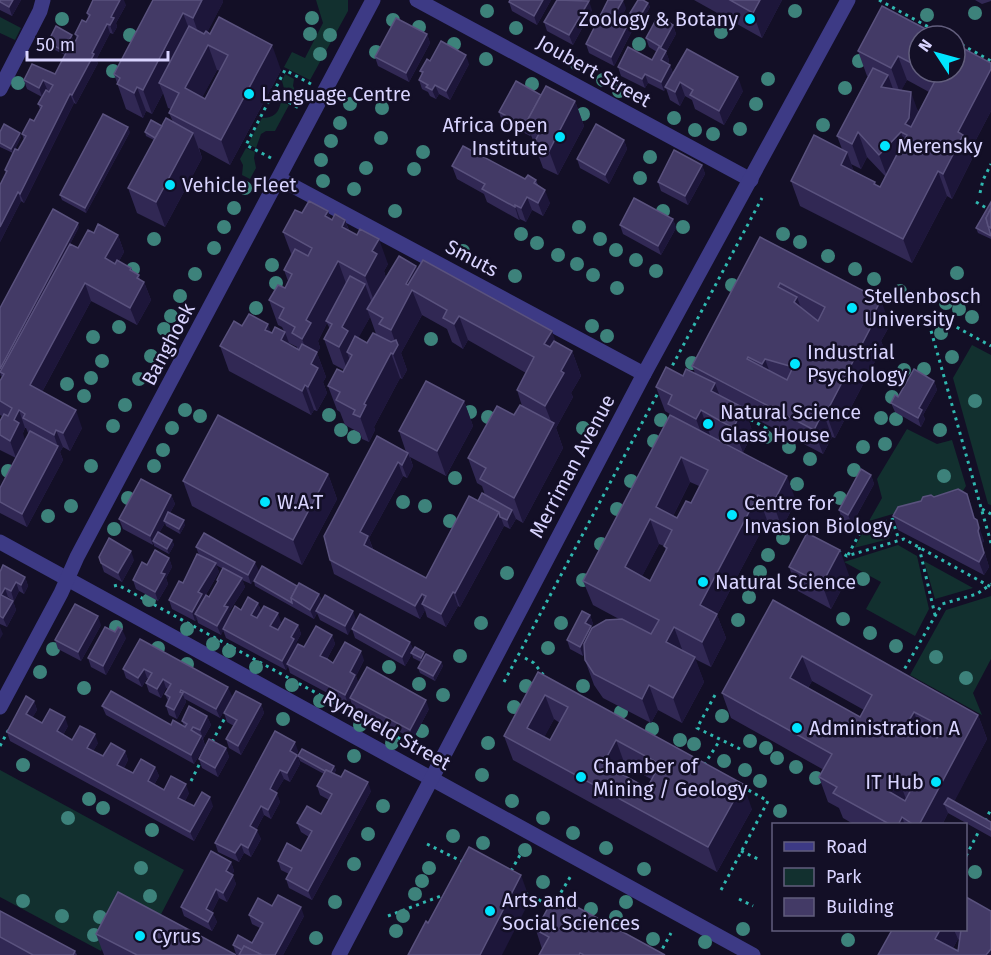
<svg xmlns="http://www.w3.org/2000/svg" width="991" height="955" font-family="'Fira Sans',sans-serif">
  <rect width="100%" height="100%" fill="#130f26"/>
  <g fill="#12302f">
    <path d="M316,0H348V11L310,80L284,67L292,52L305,58L323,23Z"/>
    <path d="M0,17L21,28L15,40L0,33Z"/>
    <path d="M285,74L294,79L293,86L296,92L292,101L284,96L285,92L282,81Z"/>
    <path d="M281,101L289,105L275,131H266L261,134L256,148L248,144L262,118C274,118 279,113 281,101Z"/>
    <path d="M246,148L255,152L254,158L256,168L250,179L242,175L243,165L240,159Z"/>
    <path d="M972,345L991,355V505L988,504L953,378Z"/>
    <path d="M907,429L937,444L952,440L966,486L961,494L869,521L882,498L877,479Z"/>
    <path d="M892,524L893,530L889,539L854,548L862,534Z"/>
    <path d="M898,545L917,556L929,609L915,636L866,609L881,582L844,562Z"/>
    <path d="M924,561L973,588L935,599Z"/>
    <path d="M991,596V659L973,693L982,715L910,675L946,610Z"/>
    <path d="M0,770L184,870L158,920L126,903L101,951L0,897Z"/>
  </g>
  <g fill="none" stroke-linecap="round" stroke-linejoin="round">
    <g stroke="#2fb8b0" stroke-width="3" stroke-dasharray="3 4.5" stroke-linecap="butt">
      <path d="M879,0L945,36"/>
      <path d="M955,41L991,61"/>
      <path d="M273,93L285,70L311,84"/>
      <path d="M271,158L246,145L273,93L299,108"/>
      <path d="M980,193L983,180L991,164"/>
      <path d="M976,202L990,210"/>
      <path d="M918,315L928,320L991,543"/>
      <path d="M928,320L949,323L991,346"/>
      <path d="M669,372L762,198"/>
      <path d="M744,416L766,428L758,445"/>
      <path d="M982,509L991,514"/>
      <path d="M892,519L899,540"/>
      <path d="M801,530L809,535"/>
      <path d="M919,547L935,615"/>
      <path d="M838,551L847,556L904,539L991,587"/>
      <path d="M848,555L862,529L897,518"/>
      <path d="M114,586L118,585L408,743L410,746"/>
      <path d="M525,658L534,663L545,677"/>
      <path d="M901,675L942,604L977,594L991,584"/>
      <path d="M504,682L659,391"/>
      <path d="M715,695L697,728L740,749"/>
      <path d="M212,742L227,714"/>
      <path d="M0,746L9,729"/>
      <path d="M704,765L720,740"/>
      <path d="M191,781L201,761"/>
      <path d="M985,821L991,809"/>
      <path d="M427,844L465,863"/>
      <path d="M741,851L760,860"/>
      <path d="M966,856L980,829"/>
      <path d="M511,871L524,848"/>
      <path d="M721,890L768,801L741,786"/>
      <path d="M525,893L551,906"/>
      <path d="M557,899L572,874"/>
      <path d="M739,899L753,906"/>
      <path d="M388,916L446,894"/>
      <path d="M659,955L671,933"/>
    </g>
    <g stroke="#3d3a85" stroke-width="15">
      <path d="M417,0L751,180"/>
      <path d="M0,89L40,11L43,0"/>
      <path d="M280,179L644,374"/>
      <path d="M0,542L753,955"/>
      <path d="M0,707L61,593L77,557L373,0"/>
      <path d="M339,955L644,374L848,0"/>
    </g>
  </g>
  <g fill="#3d827b">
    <circle cx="487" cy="11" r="7"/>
    <circle cx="795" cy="11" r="7"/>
    <circle cx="975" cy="13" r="7"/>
    <circle cx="927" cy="15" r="7"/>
    <circle cx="312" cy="18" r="7"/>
    <circle cx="62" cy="19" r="7"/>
    <circle cx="393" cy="20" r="7"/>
    <circle cx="419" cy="27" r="7"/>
    <circle cx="516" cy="28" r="7"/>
    <circle cx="721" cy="32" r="7"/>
    <circle cx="310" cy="34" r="7"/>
    <circle cx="130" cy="35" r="7"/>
    <circle cx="330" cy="35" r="7"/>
    <circle cx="454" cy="44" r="7"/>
    <circle cx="639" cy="44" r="7"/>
    <circle cx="376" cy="52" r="7"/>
    <circle cx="320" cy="54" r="7"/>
    <circle cx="486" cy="59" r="7"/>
    <circle cx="859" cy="61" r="7"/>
    <circle cx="577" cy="64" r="7"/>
    <circle cx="113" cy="71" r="7"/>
    <circle cx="768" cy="79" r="7"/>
    <circle cx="603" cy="80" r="7"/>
    <circle cx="18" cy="83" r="7"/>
    <circle cx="532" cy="84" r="7"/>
    <circle cx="845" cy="88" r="7"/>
    <circle cx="619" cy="91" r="7"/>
    <circle cx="350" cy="104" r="7"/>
    <circle cx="756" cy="104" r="7"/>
    <circle cx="382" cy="108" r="7"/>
    <circle cx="583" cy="114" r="7"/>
    <circle cx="674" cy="118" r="7"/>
    <circle cx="340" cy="123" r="7"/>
    <circle cx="823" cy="125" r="7"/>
    <circle cx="740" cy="129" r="7"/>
    <circle cx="695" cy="130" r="7"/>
    <circle cx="713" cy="134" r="7"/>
    <circle cx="381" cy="138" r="7"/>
    <circle cx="331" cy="141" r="7"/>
    <circle cx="423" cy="152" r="7"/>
    <circle cx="478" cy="152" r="7"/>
    <circle cx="650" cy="157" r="7"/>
    <circle cx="321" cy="160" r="7"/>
    <circle cx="366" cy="168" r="7"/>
    <circle cx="414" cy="169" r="7"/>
    <circle cx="640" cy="178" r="7"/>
    <circle cx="323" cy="181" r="7"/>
    <circle cx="245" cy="188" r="7"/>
    <circle cx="354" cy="189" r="7"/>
    <circle cx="234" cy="208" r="7"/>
    <circle cx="395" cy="211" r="7"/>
    <circle cx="663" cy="211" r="7"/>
    <circle cx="224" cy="227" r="7"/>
    <circle cx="579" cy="227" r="7"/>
    <circle cx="683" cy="227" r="7"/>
    <circle cx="521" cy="234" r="7"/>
    <circle cx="783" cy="234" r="7"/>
    <circle cx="154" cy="239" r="7"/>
    <circle cx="600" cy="239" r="7"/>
    <circle cx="800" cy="242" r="7"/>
    <circle cx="537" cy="243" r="7"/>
    <circle cx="214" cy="248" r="7"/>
    <circle cx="616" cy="250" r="7"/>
    <circle cx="463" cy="251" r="7"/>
    <circle cx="558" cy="255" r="7"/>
    <circle cx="828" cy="256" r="7"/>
    <circle cx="636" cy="260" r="7"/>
    <circle cx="577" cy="264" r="7"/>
    <circle cx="272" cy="265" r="7"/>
    <circle cx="133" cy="269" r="7"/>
    <circle cx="855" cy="269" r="7"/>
    <circle cx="656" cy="271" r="7"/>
    <circle cx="957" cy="273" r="7"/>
    <circle cx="195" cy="274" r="7"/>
    <circle cx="593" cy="275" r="7"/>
    <circle cx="515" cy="276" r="7"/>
    <circle cx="874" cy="279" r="7"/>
    <circle cx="276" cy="283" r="7"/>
    <circle cx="732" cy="285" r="7"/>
    <circle cx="617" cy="288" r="7"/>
    <circle cx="900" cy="291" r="7"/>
    <circle cx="180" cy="296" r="7"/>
    <circle cx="946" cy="303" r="7"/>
    <circle cx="256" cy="308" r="7"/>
    <circle cx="959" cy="309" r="7"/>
    <circle cx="171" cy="316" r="7"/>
    <circle cx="972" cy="317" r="7"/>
    <circle cx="592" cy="326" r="7"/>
    <circle cx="119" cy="327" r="7"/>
    <circle cx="164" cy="329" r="7"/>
    <circle cx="941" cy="333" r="7"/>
    <circle cx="607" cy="336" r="7"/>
    <circle cx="93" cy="337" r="7"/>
    <circle cx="431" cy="339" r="7"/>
    <circle cx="151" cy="356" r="7"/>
    <circle cx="952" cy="357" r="7"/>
    <circle cx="102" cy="361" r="7"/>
    <circle cx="692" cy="363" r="7"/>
    <circle cx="924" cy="369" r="7"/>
    <circle cx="904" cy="370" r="7"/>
    <circle cx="91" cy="378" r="7"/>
    <circle cx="139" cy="379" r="7"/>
    <circle cx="67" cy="384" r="7"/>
    <circle cx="84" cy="396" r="7"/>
    <circle cx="892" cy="397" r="7"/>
    <circle cx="975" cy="401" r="7"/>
    <circle cx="125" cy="405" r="7"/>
    <circle cx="185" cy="410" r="7"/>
    <circle cx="470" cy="412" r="7"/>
    <circle cx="329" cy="415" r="7"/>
    <circle cx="200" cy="416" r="7"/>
    <circle cx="488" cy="417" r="7"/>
    <circle cx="881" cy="418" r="7"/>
    <circle cx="896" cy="419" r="7"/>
    <circle cx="661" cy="420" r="7"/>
    <circle cx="113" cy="426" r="7"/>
    <circle cx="172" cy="428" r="7"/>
    <circle cx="583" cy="428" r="7"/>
    <circle cx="341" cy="430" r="7"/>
    <circle cx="940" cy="430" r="7"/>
    <circle cx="354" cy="437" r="7"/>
    <circle cx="766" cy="437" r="7"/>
    <circle cx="654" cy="441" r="7"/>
    <circle cx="885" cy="444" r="7"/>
    <circle cx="789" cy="447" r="7"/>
    <circle cx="863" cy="447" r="7"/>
    <circle cx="163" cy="450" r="7"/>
    <circle cx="810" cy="459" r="7"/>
    <circle cx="91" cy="466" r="7"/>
    <circle cx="154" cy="466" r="7"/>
    <circle cx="854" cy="470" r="7"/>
    <circle cx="8" cy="471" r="7"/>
    <circle cx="944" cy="476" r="7"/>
    <circle cx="455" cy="478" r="7"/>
    <circle cx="631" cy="481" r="7"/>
    <circle cx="797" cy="484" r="7"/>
    <circle cx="128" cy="498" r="7"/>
    <circle cx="840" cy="498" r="7"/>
    <circle cx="403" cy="502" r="7"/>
    <circle cx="71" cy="506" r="7"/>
    <circle cx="425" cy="506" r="7"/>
    <circle cx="617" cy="509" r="7"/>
    <circle cx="48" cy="516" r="7"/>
    <circle cx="450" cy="521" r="7"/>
    <circle cx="114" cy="529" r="7"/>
    <circle cx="783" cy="538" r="7"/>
    <circle cx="601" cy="544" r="7"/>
    <circle cx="768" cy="555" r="7"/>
    <circle cx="760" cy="572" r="7"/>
    <circle cx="507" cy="573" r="7"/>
    <circle cx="863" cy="579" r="7"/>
    <circle cx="583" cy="580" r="7"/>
    <circle cx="749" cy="597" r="7"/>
    <circle cx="149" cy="600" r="7"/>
    <circle cx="843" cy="619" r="7"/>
    <circle cx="738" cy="620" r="7"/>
    <circle cx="481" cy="623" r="7"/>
    <circle cx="561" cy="623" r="7"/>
    <circle cx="116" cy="627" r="7"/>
    <circle cx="187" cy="629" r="7"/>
    <circle cx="870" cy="633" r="7"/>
    <circle cx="213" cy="644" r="7"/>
    <circle cx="896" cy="646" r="7"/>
    <circle cx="158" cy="648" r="7"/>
    <circle cx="548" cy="648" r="7"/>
    <circle cx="53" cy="649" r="7"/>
    <circle cx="229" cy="651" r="7"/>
    <circle cx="460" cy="656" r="7"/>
    <circle cx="936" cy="657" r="7"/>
    <circle cx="187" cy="664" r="7"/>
    <circle cx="256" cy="667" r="7"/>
    <circle cx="389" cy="667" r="7"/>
    <circle cx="40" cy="672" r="7"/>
    <circle cx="966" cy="678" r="7"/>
    <circle cx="419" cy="684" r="7"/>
    <circle cx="292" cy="685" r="7"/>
    <circle cx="526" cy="686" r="7"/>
    <circle cx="583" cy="686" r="7"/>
    <circle cx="84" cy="688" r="7"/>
    <circle cx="443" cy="695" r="7"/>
    <circle cx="320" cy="701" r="7"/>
    <circle cx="514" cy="707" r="7"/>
    <circle cx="621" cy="712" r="7"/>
    <circle cx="722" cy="716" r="7"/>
    <circle cx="283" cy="719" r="7"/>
    <circle cx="360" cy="725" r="7"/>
    <circle cx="652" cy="729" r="7"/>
    <circle cx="422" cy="731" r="7"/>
    <circle cx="680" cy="740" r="7"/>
    <circle cx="750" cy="741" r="7"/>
    <circle cx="392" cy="743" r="7"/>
    <circle cx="488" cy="743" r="7"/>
    <circle cx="694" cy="744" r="7"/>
    <circle cx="766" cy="748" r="7"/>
    <circle cx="354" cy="756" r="7"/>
    <circle cx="777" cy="758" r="7"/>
    <circle cx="724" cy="761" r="7"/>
    <circle cx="23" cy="765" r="7"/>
    <circle cx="796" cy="767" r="7"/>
    <circle cx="745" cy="770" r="7"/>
    <circle cx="482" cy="775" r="7"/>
    <circle cx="816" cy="778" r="7"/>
    <circle cx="760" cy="781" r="7"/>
    <circle cx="89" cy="799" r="7"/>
    <circle cx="512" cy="801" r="7"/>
    <circle cx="383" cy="806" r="7"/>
    <circle cx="103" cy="808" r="7"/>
    <circle cx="780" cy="811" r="7"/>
    <circle cx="68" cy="818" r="7"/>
    <circle cx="543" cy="818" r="7"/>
    <circle cx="152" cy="830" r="7"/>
    <circle cx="573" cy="833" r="7"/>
    <circle cx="368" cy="834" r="7"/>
    <circle cx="453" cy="836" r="7"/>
    <circle cx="483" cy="843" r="7"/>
    <circle cx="606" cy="848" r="7"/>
    <circle cx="525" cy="850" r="7"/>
    <circle cx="354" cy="864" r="7"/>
    <circle cx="141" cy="868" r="7"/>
    <circle cx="429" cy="868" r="7"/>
    <circle cx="644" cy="869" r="7"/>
    <circle cx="975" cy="872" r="7"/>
    <circle cx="422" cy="881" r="7"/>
    <circle cx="543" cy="882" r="7"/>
    <circle cx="415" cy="894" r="7"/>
    <circle cx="150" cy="896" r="7"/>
    <circle cx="23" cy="901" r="7"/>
    <circle cx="335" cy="902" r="7"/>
    <circle cx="626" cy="902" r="7"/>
    <circle cx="591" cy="909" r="7"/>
    <circle cx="62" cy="916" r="7"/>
    <circle cx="403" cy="916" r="7"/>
    <circle cx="100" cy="917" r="7"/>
    <circle cx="616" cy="917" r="7"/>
    <circle cx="743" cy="929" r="7"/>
    <circle cx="396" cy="931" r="7"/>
    <circle cx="94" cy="935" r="7"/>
    <circle cx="316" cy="938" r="7"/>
    <circle cx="653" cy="939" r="7"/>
    <circle cx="848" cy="940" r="7"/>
    <circle cx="705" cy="942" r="7"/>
  </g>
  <g fill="#312854" fill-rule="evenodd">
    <path d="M0,0H21L12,16L0,10Z"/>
    <path d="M153,0L223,2L207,32L281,70L230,165L199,148L202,158L165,227L137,213L128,188L154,140L146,136L145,132L173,122L169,113L171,109L168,108L163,93L152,114L146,111L143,118L126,109L114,74ZM217,70L220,71L205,99L202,97Z"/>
    <path d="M551,0L537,25L512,11L509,2Z"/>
    <path d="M694,0H782L762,38Z"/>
    <path d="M975,0H991V1L982,4Z"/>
    <path d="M648,3L650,7L641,23L632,18L630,13Z"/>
    <path d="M126,5L116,23L117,27L113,34L110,33L96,60L98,63L76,104L74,103L24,203L21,201L0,242V185L6,174L5,170L18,150L24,140L22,134L34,121L40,109L38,104L42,97L27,89L24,80L55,74L70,52L77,40L75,34L86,22L88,17L87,13Z"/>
    <path d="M626,8L621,18L629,22L632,31L614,66L589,53L586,44Z"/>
    <path d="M592,10L573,45L547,31L544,22Z"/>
    <path d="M673,25L676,34L666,52L669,60L668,64L670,65L673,73L743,91L724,125L695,109L692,100L685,96L680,106L670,100L666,88L664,91L648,83L645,88L621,76L618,67L652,60L657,52L649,47L646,38Z"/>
    <path d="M427,34L430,43L409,82L378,66L375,57Z"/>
    <path d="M919,36V72H955L991,63V111L969,153L972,159L952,199L947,196L912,263L800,206L791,181L842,149L837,136L868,76H867L858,51ZM907,80L929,92L919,112L901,90ZM867,157L885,176L880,187L876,185L875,182L854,172L851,164L861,169Z"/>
    <path d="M73,39L65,55L49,47L48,42Z"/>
    <path d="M430,61L469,64L450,100L439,94L436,99L430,96L428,92L422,89L419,80L422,74L420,71Z"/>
    <path d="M541,95L575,101L584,126L558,175L543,168L531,135L530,136L502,121L499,112Z"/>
    <path d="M0,132L21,137L13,153L0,147Z"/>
    <path d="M130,132L86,213L62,200L60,195Z"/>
    <path d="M624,140L627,149L609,184L580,168L577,159Z"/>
    <path d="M702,165L705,174L688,205L661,191L658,182Z"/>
    <path d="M452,166L525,179L536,180L538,185L550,203L543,216L532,210L526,222L520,219L519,220L487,202L484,194L457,179Z"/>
    <path d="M991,202V239L978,233L976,228Z"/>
    <path d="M302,213L331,219L345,220L349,230L388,264L384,271L386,278L416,266L417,269L572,351L581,376L571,393L573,397L556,428L563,448L523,523L516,519L510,529L504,526L460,607L458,606L446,627L427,617L425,610L420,619L334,574L330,560L324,536L406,452L399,431L464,401L473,426L446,476L410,457L413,466L407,478L403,476L369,538L373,549L426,578L478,501L485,495L482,486L477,483L468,458L514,415L522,406L517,390L526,373L468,340L463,349L452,342L447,329L422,315L401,353L407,370L402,379L400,378L374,427L375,430L369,442L362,439L360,433L345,425L340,412L337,410L328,386L343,372L344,370L333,364L324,339L330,329L327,323L318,341L320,348L317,353L326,377L323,382L327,393L317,411L314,410L311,415L229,371L220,346L242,326L271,333L284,331L282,327L278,325L269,300L285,288L288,281L284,270L292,256L283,232ZM370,317L376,334L367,343L358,338ZM289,343L297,347V349L290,345Z"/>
    <path d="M673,219L676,228L661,255L623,234L620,225Z"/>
    <path d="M79,227L70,244L78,248L94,233L118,235L124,252L119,261L131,268L133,272L139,275L140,280L144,282L151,300L137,325L91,301L42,392L82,428L70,451L63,447L60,452L63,460L27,527L0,513V488L29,435L26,428H25L23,433L16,458L0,450V451V421L2,416L0,415V381L2,378L1,375L0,376V308Z"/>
    <path d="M760,237L890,325L881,341L883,346L835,438L832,437L823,454L746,414L753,433L743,452L796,501L782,528L767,520L717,615L726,638L711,667L695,659L704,682L682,723L658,710L651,723L603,698L594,685L585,660L584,653L583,656L570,649L567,640L590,615L593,624L591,627L592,629L619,619L593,605L583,581L673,416L665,411L656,387L683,376L695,373L692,366ZM690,482L699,486L691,503L677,518L673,516ZM659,544L664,546L666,551L650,581L642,576Z"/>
    <path d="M934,381L937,390L923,415L925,419L921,427L895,412L891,403L898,397Z"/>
    <path d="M328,474L337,499L302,565L192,506L183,481Z"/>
    <path d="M871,475L874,484L852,524L842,519L839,510Z"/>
    <path d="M967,494L975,519L984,541L982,544L989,567L984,575L898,530L893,516L934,497Z"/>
    <path d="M171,495L175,504L170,513L185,525L180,534L166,526L165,523L159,533L172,540L174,545L169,554L154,546V543L153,545L123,529L119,519Z"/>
    <path d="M196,547L259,571L251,584L242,580L245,587L229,612L230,615L241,610L258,603L261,611L281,622L277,629L278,630L298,625L301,634L296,643L297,646L304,647L332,635L335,644L327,659L333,663L364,660L356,676L358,683L429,709L413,739L353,707L350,699L348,704L290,673L288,666L286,670L226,638L223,630L221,635L198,623L197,619L195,621L172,609L169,600L183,583L199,555ZM216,565L223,569L217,580L218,583L209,597L204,598L219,572Z"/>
    <path d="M169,558L172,567L166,578L168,584L158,601L136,589L133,580L147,565Z"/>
    <path d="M134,560L122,582L104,572L101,563Z"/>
    <path d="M789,567L849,575L831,609L798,591Z"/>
    <path d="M0,572L25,577L28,586L24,594L19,591L14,601L8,597V598L13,601L16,610L7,627L0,624Z"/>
    <path d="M254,581L297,586L319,594L322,601L353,611L348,635L320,620L317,613L314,619L255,586Z"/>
    <path d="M773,600L978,715L987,739L954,801L991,822V837L948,813L942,825H855L843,818L839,808L828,802L819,777L824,770L731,718L722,693ZM812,681L864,710L860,717L808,688Z"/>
    <path d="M101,625L81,661L58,649L55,640Z"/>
    <path d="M352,629L410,642L413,650L424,652L425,656L441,662L443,666L435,681L420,673L418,668L421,662L413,658L412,654L405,666L355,638Z"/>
    <path d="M126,638L106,675L91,667L88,658Z"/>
    <path d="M140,639L232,696L220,718L185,699L186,702L177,719L169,715L166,706L168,701L165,694L168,689L166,688L161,698L149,692L146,683L149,679L147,678L142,687L126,678L123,669Z"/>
    <path d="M538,672L752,809L717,872L513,760L504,736ZM554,719L560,723L550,740L544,737ZM625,765L651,779L647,788L621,774Z"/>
    <path d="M34,701L37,710L32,718L42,723L68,726L63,735L72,740L98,743L93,751L103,756L125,751L128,760L124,768L133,773L155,767L159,776L154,785L164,790L189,793L185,801L194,806H213L194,841L10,741L7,732Z"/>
    <path d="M261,704L264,713L241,755L229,748L226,739L234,726L227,722L224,713Z"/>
    <path d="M102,706L171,725L184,726L182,721L207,716L211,725L203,739L205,745L194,764L106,715Z"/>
    <path d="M275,731L298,751L297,754L300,764L290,782L284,779L276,792L280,802L271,819L264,815L256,830L261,839L251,857L244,853L239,862L218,852L215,843Z"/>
    <path d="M226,748L229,757L218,777L202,768L199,759Z"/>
    <path d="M298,756L334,766L336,770L334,774L371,791L312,900L289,888L286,879L289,874L281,870L278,861L301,851L309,837L301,832L297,823L321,814L329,800L320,795L317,786L324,774L300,761Z"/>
    <path d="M231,862L234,871L232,875L236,884L227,902L219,898L212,912L217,922L212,931L184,916L181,907Z"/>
    <path d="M272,906L304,916L283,955H237L236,954L233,945L252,943L260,928L252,924L249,915Z"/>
    <path d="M0,911L75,951L77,955H0Z"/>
    <path d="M536,930L665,955H539L542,949Z"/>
    <path d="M892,930H966L991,955H878ZM958,939L959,940L958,951L953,948Z"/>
    <path d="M96,934L236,955H104Z"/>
  </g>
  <g fill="#1d163a">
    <path d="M13,0H21L12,16L9,7Z"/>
    <path d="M120,0H124L126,5L116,23L117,27L113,34L110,25L111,17Z"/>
    <path d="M202,0H223V2L202,43L193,18Z"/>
    <path d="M543,0H551L537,25L534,16Z"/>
    <path d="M623,0L626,8L618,23L615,14Z"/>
    <path d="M760,0H782L762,38L753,13Z"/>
    <path d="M589,1L592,10L573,45L569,35Z"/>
    <path d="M648,3L650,7L641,23L639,18Z"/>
    <path d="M183,13L192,37L159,83L163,93L152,114L143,90Z"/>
    <path d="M629,22L632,31L614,66L611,57Z"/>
    <path d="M107,24L110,33L96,60L98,63L76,104L72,95L92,53Z"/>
    <path d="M673,25L676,34L666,52L669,60L665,69L661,60L664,55L661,47Z"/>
    <path d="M427,34L430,43L409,82L406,73Z"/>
    <path d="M72,35L73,39L65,55L63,51Z"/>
    <path d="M208,45L217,70L194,113L185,88Z"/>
    <path d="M272,45L281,70L230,165L221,140Z"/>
    <path d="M466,55L469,64L450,100L446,91Z"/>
    <path d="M898,56L907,80L900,93L891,68Z"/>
    <path d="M670,65L673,74L664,91L661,82Z"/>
    <path d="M991,69V111L969,153L972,159L952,199L943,174L958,132Z"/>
    <path d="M645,74L648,83L645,88L642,79Z"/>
    <path d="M888,75L897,100L881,87Z"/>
    <path d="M738,77L743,91L724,125L719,111Z"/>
    <path d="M43,80L47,89L42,97L39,88Z"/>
    <path d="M680,82L685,96L680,106L675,92Z"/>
    <path d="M435,85L439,94L436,99L432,90Z"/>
    <path d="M137,87L146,111L143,118L134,93Z"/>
    <path d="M911,92L920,117L918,142L905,124Z"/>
    <path d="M70,94L74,103L24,203L20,194Z"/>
    <path d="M575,101L584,126L558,175L549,151Z"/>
    <path d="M128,127L130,132L86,213L85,208Z"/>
    <path d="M858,132L867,157L861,169L852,144Z"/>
    <path d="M901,132L910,157L888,179L879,155Z"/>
    <path d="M20,133L21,137L13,153L11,149Z"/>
    <path d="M193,133L202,158L165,227L156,202Z"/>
    <path d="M624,140L627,149L609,184L605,175Z"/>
    <path d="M847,152L856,177L841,165Z"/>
    <path d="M702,165L705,174L688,205L685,196Z"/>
    <path d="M938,171L947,196L912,263L903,239Z"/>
    <path d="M545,190L550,203L543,216L538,203Z"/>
    <path d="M18,192L21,201L0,242V227Z"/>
    <path d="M527,197L532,210L526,222L521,208Z"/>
    <path d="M515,205L520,219L519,220L515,207Z"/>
    <path d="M328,211L337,236L325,216Z"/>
    <path d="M673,219L676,228L661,255L658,246Z"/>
    <path d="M345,220L354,245L342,227Z"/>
    <path d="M78,223L79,227L2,373L0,372L1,375L0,376V369Z"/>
    <path d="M118,235L124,252L111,276L105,258Z"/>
    <path d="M379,239L388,264L384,271L386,278L374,301L365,276L372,251Z"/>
    <path d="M338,261L347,286L326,321L327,323L318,341L320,348L317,353L326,377L323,382L327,393L317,411L308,387L311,363L302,339L306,320Z"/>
    <path d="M416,266L425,291L412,290L422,315L401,353L407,370L402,379L393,354L397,347L391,330L406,284Z"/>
    <path d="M139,275L142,286L144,282L151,300L137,325L130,308L137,278Z"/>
    <path d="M85,283L91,301L36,403L30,385Z"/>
    <path d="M365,284L374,309H367L370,317L354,346L352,355L347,352L352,366L348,372L339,347L342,327Z"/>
    <path d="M797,297L806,322L794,302Z"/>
    <path d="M881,300L890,325L881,341L883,346L835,438L826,413Z"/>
    <path d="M459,316L468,340L463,349L454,324Z"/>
    <path d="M268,324L277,349L265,330Z"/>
    <path d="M552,331L561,356L544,344Z"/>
    <path d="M285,332L294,357L281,340Z"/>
    <path d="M572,351L581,376L571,393L573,397L556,428L563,448L523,523L514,498L553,426L545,406L561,371Z"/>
    <path d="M391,353L400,378L374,427L375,430L369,442L360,417L364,404Z"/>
    <path d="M765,359L774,384L771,389L762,364Z"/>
    <path d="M934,381L937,390L923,415L925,419L921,427L918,418L919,408Z"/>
    <path d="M715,383L724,408L711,391Z"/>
    <path d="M305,385L314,410L311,415L302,391Z"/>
    <path d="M464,401L473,426L446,476L437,451Z"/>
    <path d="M744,408L753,433L743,452L733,428Z"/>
    <path d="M19,410L25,428L23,433L25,440L16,458L10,441L14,420Z"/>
    <path d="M76,410L82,428L70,451L63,433Z"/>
    <path d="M701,410L710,435L705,443L696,419Z"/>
    <path d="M823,412L832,437L823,454L814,430Z"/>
    <path d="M56,430L63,447L60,452L63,460L27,527L22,514L58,447L54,435Z"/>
    <path d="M408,453L413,466L407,478L402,465Z"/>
    <path d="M681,457L690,482L667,528L656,507Z"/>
    <path d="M398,462L403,476L369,538L373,550L369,558L360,532Z"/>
    <path d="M328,474L337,499L302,565L293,540Z"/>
    <path d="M871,475L874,484L852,524L848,515Z"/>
    <path d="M787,476L796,501L782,528L773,503Z"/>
    <path d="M967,494L972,507L978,530L977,520L984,541L982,544L989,567L984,575L979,562L974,518Z"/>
    <path d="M171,495L175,504L165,522L164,521L165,523L154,542L153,541V545L150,536Z"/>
    <path d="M758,495L767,520L717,615L726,638L711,667L702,642L700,605Z"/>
    <path d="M512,510L516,519L510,529L507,520Z"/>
    <path d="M499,512L504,526L460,607L455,593Z"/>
    <path d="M650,519L659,544L634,592L625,567Z"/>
    <path d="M184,520L185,525L180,534L179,529Z"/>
    <path d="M172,540L174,545L169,554L167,549Z"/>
    <path d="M840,550L849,575L831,609L822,584Z"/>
    <path d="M131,551L134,560L122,582L118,573Z"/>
    <path d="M169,558L172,567L166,578L168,584L158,601L155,592L161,573Z"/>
    <path d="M255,562L259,571L251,584L248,575Z"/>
    <path d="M216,563L219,572L204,598L205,603L195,614L197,619L195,621L192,612L198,592Z"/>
    <path d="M25,577L28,586L24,594L21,585Z"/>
    <path d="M242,578L245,587L229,612L231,616L221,635L217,626L224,606Z"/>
    <path d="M16,582L19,591L14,601L11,591Z"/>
    <path d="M5,588L8,597L4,604L1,595Z"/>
    <path d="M453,592L458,606L446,627L441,614Z"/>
    <path d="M319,594L322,603L316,611L317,613L314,619L310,610Z"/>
    <path d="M422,594L426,606L422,604L425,610L420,619L415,606Z"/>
    <path d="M13,601L16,610L7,627L3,618Z"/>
    <path d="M258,603L261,612L255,624L251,615Z"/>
    <path d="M353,611L356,620L348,635L345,626Z"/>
    <path d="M278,613L281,622L274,635L270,626Z"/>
    <path d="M590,615L593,624L591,627L594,635L583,656L580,647L585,623Z"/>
    <path d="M98,616L101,625L81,661L78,652Z"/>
    <path d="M298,625L301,634L296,643L298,648L287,664L288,666L286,670L282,661L291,637Z"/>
    <path d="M0,627L3,634L0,639Z"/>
    <path d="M674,627L683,652L666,642Z"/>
    <path d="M122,629L126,638L106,675L103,666Z"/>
    <path d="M332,635L335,644L324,665L320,656Z"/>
    <path d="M410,642L414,651L405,666L402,657Z"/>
    <path d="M361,651L364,660L356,676L359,684L348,704L345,695L350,672Z"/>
    <path d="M424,652L425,657L422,663L421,658Z"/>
    <path d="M802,656L812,681L799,703L790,678Z"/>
    <path d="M695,657L704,682L682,723L673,698Z"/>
    <path d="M441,662L443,666L435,681L433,676Z"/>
    <path d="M144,669L147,678L142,687L138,678Z"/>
    <path d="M163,679L166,688L161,698L157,689Z"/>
    <path d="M649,685L658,710L651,723L642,699Z"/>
    <path d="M228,687L232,696L220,718L216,709Z"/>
    <path d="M181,690L186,702L177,719L174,710Z"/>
    <path d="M545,695L554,719L536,753L527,728Z"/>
    <path d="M426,700L429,709L413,739L410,730Z"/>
    <path d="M34,701L37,710L29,723L26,714Z"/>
    <path d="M261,704L264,713L241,755L238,746Z"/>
    <path d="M914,712L923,736L908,722Z"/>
    <path d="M978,715L987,739L951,808L944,804L948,813L942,825H919Z"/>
    <path d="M207,716L211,725L203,739L200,730Z"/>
    <path d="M65,717L68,726L60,740L57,731Z"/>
    <path d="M95,734L98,743L90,757L87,748Z"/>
    <path d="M201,736L205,745L194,764L191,755Z"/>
    <path d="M616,740L625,765L612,789L603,764Z"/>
    <path d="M295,742L298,751L294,760L290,751Z"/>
    <path d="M226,748L229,757L218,777L215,768Z"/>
    <path d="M125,751L128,760L121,774L117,765Z"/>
    <path d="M297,755L300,764L290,782L287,773Z"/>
    <path d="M334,766L336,770L331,778L330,774Z"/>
    <path d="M155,767L159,776L151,790L148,781Z"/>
    <path d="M280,770L284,779L273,798L270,789Z"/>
    <path d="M897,775L906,799L897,816L888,791Z"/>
    <path d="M368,782L371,791L312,900L308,891Z"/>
    <path d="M186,784L189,793L182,807L178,798Z"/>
    <path d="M743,784L752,809L717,872L708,847Z"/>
    <path d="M277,793L280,802L271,819L268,810Z"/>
    <path d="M210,797L213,806L194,841L190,832Z"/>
    <path d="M261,806L264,815L253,835L250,826Z"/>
    <path d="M902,817L905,825H898Z"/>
    <path d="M257,830L261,839L251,857L248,848Z"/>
    <path d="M241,844L244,853L239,862L235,853Z"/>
    <path d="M231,862L234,871L229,880L226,871Z"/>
    <path d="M233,875L236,884L227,902L223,893Z"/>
    <path d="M521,875L530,900L502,955H480Z"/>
    <path d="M216,889L219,898L209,918L206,909Z"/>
    <path d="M301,907L304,916L283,955H275Z"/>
    <path d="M213,913L217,922L212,931L208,922Z"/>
    <path d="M940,930H954L958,939L949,955L935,939Z"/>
    <path d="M991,949V955H986Z"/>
  </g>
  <g fill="#433a66" stroke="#5a527e" stroke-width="1.5" fill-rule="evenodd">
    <path d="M0,0H13L9,7L0,2Z"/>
    <path d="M93,0H120L111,17L114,18L110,25L107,24L92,53L94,54L72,95L70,94L20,194L18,192L0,227V185L7,171L5,170L15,149L18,150L26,136L22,134L30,119L34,121L42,106L38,104L46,90L49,92L53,85L43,80L39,88L24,80L32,64L55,74L67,51L70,52L78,36L75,34L82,20L86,22L90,15L87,13Z"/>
    <path d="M153,0H202L193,18L183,13L143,90L137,87L134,93L117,84L120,78L114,74Z"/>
    <path d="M510,0H543L534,16L509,2Z"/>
    <path d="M557,0L589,1L569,35L544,22Z"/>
    <path d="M608,0H623L615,14L629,22L611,57L586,44Z"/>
    <path d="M638,0H643L648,3L639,18L630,13Z"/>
    <path d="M730,0H760L753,13Z"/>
    <path d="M882,6L939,36H919V67L898,56L891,68L858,51Z"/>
    <path d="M658,16L673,25L661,47L646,38Z"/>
    <path d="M219,17L272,45L221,140L169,113L179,93L159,83L189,26L204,34L206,31L210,34ZM208,45L228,55L205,99L185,88Z"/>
    <path d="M396,18L427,34L406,73L375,57Z"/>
    <path d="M56,26L72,35L63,51L48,42Z"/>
    <path d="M441,41L466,55L446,91L435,85L432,90L426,87L428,85L419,80L423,72L420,71L427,59L430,61Z"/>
    <path d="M955,44L991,63V69L958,132L963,135L943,174L938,171L903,239L791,181L814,135L847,152L841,165L875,182L874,184L880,187L907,135L901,132L879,155L858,132L852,144L837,136L873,68L888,75L881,87L911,92L909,118L905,124L911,127L938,75L932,72V73L929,72H955Z"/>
    <path d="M628,47L652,60L659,47L666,51L661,60L670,65L661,82L645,74L642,79L618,67Z"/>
    <path d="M687,49L738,77L719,111L690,95L693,90L680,82L675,92L665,87Z"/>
    <path d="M516,81L541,95L526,123L527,126V127L499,112Z"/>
    <path d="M546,86L575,101L549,151L534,143L541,130L526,123Z"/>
    <path d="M103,114L128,127L85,208L60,195Z"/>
    <path d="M166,118L193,133L156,202L128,188Z"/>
    <path d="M151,120L162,126L155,138L145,132Z"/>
    <path d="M4,124L20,133L11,149L0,143V132Z"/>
    <path d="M596,124L624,140L605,175L577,159Z"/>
    <path d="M463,146L525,179L528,175L536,180L534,183L545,190L538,203L527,197L521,208L515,205V207L482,189L485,184L452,166Z"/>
    <path d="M674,150L702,165L685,196L658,182Z"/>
    <path d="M634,198L673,219L658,246L620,225Z"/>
    <path d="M309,201L328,211L325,216L332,220L335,214L345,220L342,227L357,235L360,229L379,239L372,251L377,254L365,276L338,261L306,320L311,323L302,339L292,333L295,327L279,318L284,308L269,300L278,285L285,288L292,274L284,270L295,249L308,256L312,248L283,232L295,210L302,213Z"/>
    <path d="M991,202V208L986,218L991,236L976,228Z"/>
    <path d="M991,208V228L988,226L986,218Z"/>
    <path d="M53,209L78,223L0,369V308Z"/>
    <path d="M98,224L118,235L105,258L115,264L117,260L131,268L130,270L139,275L137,278L144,282L130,308L85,283L30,385L76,410L63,433L56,430L54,435L23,418L25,414L19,410L14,420L19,423L10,441L0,435V421L4,414L8,416L12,408L0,401V381L4,374L0,372L70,244L78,248L88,230L94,233Z"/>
    <path d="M760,237L881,300L871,319L874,321L826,413L823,412L814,430L692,366ZM780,283L825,307L818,321L794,302L797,297L778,287ZM748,357L762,364L765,359L793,367L787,380L747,359Z"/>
    <path d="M399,256L416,266L406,284L408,285L423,260L552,331L544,344L550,347L554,341L572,351L561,371L564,373L545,406L517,390L534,357L459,316L454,324L443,318L447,310L412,290L391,330L379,324L383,318L367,309Z"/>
    <path d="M350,276L365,284L342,327L348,331L339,347L324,339L332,324L326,321Z"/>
    <path d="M249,314L268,324L265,330L272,333L275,327L285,332L281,340L299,350L302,344L317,352L311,364L318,368L308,387L305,385L302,391L220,346L234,321L242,326Z"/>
    <path d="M373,333L391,342L396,340L398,345L393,354L391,353L364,404L366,405L360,417L353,414L355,410L336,400L340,392L328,386L337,369L343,372L352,355L347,352L355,336L367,343Z"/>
    <path d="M666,367L683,376L686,369L715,383L711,391L744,408L733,428L701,410L696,419L668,404L672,395L656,387Z"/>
    <path d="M914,369L934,381L919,408L922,410L918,418L891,403L895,395L898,397Z"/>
    <path d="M426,381L464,401L437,451L399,431Z"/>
    <path d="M520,405L554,423L514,498L480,479L486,468L468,458L497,406L514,415Z"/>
    <path d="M218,415L328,474L293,540L183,481Z"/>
    <path d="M670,415L787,476L773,503L758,495L700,605L717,614L702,642L674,627L666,642L695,657L673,698L649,685L642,699L594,674L585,660L584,644L592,628L606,620L622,619L651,634L659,620L583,581ZM681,457L708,470L691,503L686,501L677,518L656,507ZM650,519L672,530L664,546L667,548L650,581L625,567Z"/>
    <path d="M30,431L58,446L22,514L0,502V488Z"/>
    <path d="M377,436L408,453L402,465L398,462L360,532L368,536L364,545L426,578L469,496L499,512L455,593L453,592L441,614L422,604L426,596L422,594L415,606L330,560L324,536Z"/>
    <path d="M861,469L871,475L848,515L839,510Z"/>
    <path d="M141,479L171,495L150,536L119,519Z"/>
    <path d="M958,489L967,494L974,518L977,520L979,528L978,531L984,553L979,562L893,516L898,507L921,501L923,497L931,495L934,497Z"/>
    <path d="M482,493L512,510L507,520L500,517L499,512L478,501Z"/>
    <path d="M168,512L184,520L179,529L164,521Z"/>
    <path d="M158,532L172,540L167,549L153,541Z"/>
    <path d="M204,533L255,562L248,575L196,547Z"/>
    <path d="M807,533L840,550L822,584L789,567Z"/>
    <path d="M109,538L131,551L118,573L101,563L99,557Z"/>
    <path d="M155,550L169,558L161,573L165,574L155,592L133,580L142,562L147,565Z"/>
    <path d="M197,554L216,563L198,592L202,594L192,612L169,600L179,581L183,583Z"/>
    <path d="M3,565L25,577L21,585L16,582L11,591L5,588L1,595L13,601L3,618L0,616V572Z"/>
    <path d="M262,566L297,586L291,598L292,603L254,581Z"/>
    <path d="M223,568L242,578L224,606L228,607L217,626L195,614L206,595L209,597L218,581L217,580Z"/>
    <path d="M299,583L319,594L310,610L291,598Z"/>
    <path d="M325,595L353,611L345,626L316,611Z"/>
    <path d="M248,597L258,603L251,615L257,618L264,606L278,613L270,626L278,630L285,618L298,625L291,637L294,639L282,661L223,629L235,606L241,610Z"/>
    <path d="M773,600L978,715L919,825H914L902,817L898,825H891L833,793L837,787L819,777L832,754L722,693ZM802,656L872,695L860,717L790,678ZM914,712L943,727L937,738L908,722ZM897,775L914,784L905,801L888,791Z"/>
    <path d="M75,604L98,616L78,652L55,640Z"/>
    <path d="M582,611L590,615L585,623L591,626L580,647L567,640Z"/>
    <path d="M360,614L410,642L402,657L352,629Z"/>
    <path d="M316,626L332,635L320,656L327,659L333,663L345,642L361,651L350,672L355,675L345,695L287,664L298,644L304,647Z"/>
    <path d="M105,627L115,632L118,627L122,629L103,666L88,658Z"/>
    <path d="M140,639L228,687L216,709L181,690L180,692L183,693L174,710L166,706L170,697L165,694L171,684L163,679L157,689L146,683L152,673L144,669L138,678L123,669Z"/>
    <path d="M415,647L424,652L421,658L411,653Z"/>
    <path d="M426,654L441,662L433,676L418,668Z"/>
    <path d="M367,667L426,700L410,730L350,698Z"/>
    <path d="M538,672L743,784L708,847L504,736ZM545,695L568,707L550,740L527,728ZM616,740L660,764L647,788L603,764Z"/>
    <path d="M111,691L171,725L173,720L185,727L187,724L182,721L189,706L207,716L200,730L193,727L191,730L201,736L191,755L102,706Z"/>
    <path d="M236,691L261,704L238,746L226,739L237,720L224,713Z"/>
    <path d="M26,696L34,701L26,714L42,723L50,709L65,717L57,731L72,740L80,726L88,730L95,734L87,748L103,756L111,743L125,751L117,765L133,773L141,759L155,767L148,781L164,790L171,776L186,784L178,798L194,806L202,792L210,797L190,832L7,732Z"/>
    <path d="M275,731L295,742L290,751L297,755L287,773L280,770L275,779L270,789L277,793L268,810L261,806L250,826L257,830L248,848L241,844L235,853L215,843Z"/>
    <path d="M209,739L226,748L215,768L199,759Z"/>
    <path d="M302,749L334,766L331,772L326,770L325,771L298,756Z"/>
    <path d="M326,770L341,777L345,770L368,782L308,891L286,879L292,868L278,861L287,843L301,851L312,831L297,823L307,806L321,814L332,794L317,786Z"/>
    <path d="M948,798L991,822V830L944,804Z"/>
    <path d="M469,847L521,875L480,955H408L426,921L428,923Z"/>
    <path d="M211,851L231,862L226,871L233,875L223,893L216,889L206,909L213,913L208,922L181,907Z"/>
    <path d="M118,892L236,955H137L96,934Z"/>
    <path d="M278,895L301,907L275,955H262L244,946L242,950L233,945L238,935L252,943L263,923L249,915L258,898L272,906Z"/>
    <path d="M555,895L665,955H584L580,953L579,955H539L549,937L536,930Z"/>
    <path d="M966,897L991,911V949L986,955H878L892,930H940L935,939L958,951L961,930H966Z"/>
    <path d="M0,911L75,951L73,955H33L0,937Z"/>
    <path d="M244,946L262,955H239Z"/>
  </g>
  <g fill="#00e5ff" stroke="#130f26" stroke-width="2">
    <circle cx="750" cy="19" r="6"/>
    <circle cx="249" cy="94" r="6"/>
    <circle cx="560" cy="137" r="6"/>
    <circle cx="885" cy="146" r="6"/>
    <circle cx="170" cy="185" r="6"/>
    <circle cx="852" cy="308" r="6"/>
    <circle cx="795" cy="364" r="6"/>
    <circle cx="708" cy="424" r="6"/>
    <circle cx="265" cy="502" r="6"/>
    <circle cx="732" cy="515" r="6"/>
    <circle cx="703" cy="582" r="6"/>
    <circle cx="797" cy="728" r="6"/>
    <circle cx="581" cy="777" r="6"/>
    <circle cx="936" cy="782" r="6"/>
    <circle cx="490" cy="911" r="6"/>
    <circle cx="140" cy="936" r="6"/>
  </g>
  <g text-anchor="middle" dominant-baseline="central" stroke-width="5" stroke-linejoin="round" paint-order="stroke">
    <g font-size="20" fill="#d9d4ff" stroke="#130f26" text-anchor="start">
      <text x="738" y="19" text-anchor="end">Zoology &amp; Botany</text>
      <text x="261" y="94">Language Centre</text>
      <text x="548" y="125" text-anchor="end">Africa Open<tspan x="548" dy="23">Institute</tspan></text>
      <text x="897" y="146">Merensky</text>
      <text x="182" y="185">Vehicle Fleet</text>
      <text x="864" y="296">Stellenbosch<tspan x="864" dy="23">University</tspan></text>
      <text x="807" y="352">Industrial<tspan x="807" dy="23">Psychology</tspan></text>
      <text x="720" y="412">Natural Science<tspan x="720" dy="23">Glass House</tspan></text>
      <text x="277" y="502">W.A.T</text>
      <text x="744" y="503">Centre for<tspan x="744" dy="23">Invasion Biology</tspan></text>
      <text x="715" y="582">Natural Science</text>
      <text x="809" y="728">Administration A</text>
      <text x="593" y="766">Chamber of<tspan x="593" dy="23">Mining / Geology</tspan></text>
      <text x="924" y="782" text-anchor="end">IT Hub</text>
      <text x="502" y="900">Arts and<tspan x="502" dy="23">Social Sciences</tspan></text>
      <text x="152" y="936">Cyrus</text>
    </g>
    <g font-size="20" fill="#d9d4ff" stroke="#130f26">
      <text transform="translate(594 71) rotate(29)">Joubert Street</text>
      <text transform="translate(472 258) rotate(28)">Smuts</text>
      <text transform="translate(168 344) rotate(-62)">Banghoek</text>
      <text transform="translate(572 466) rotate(-62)">Merriman Avenue</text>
      <text transform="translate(387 730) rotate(29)">Ryneveld Street</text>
    </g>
  </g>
  <rect x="772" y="823" width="195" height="108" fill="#130f26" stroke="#625e7d" stroke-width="1.5"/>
  <rect x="784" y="842" width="30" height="9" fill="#3d3a85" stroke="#625e7d" stroke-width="1.5"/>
  <text x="826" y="853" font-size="18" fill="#d9d4ff">Road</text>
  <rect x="784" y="868" width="30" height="18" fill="#12302f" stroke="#625e7d" stroke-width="1.5"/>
  <text x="826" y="883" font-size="18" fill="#d9d4ff">Park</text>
  <rect x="784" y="898" width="30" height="18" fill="#433a66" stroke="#625e7d" stroke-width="1.5"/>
  <text x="826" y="913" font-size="18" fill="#d9d4ff">Building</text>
  <g transform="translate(937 54) rotate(306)"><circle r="28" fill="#130f26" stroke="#625e7d" stroke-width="1.5"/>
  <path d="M0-4.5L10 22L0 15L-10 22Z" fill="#00e5ff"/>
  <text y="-9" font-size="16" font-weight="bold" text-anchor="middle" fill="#d9d4ff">N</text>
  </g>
  <path d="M27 51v9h141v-9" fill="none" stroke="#d9d4ff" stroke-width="3"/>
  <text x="36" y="51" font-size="18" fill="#d9d4ff" stroke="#130f26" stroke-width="4.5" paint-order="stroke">50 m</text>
</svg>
